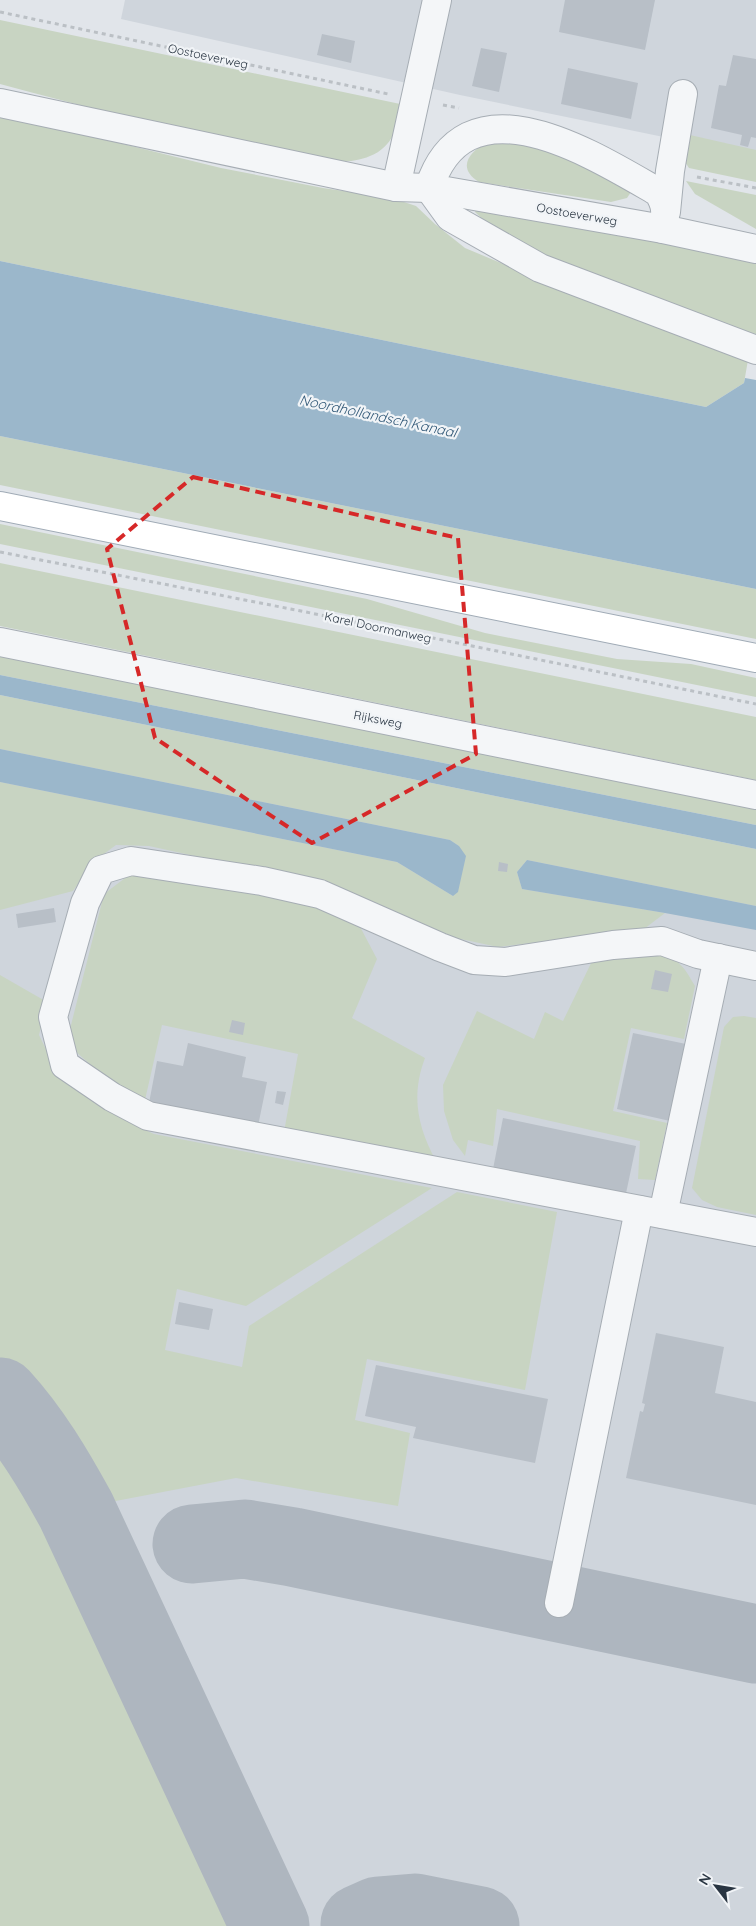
<svg xmlns="http://www.w3.org/2000/svg" width="756" height="1926" font-family="Quicksand,sans-serif">
  <rect width="100%" height="100%" fill="#e1e5ea"/>
  <g fill="#cfd5dc">
    <path d="M125,0H756V156L460,95L121,19Z"/>
    <path d="M0,720L756,867V1926H0Z"/>
  </g>
  <g fill="#c8d4c2">
    <path d="M0,20L405,105C397,127 393,147 370,156C336,171 282,152 247,144C164,127 82,106 0,84Z"/>
    <path d="M0,114L72,130L119,143L221,168L323,188L392,198L416,206L435,224L465,248L508,266L748,360L744,383L706,407L0,261Z"/>
    <path d="M690,135L756,150V182L689,168L685,162L686,138Z"/>
    <path d="M487,142L549,145L633,189L627,198L611,202L479,182C457,168 468,153 487,142Z"/>
    <path d="M686,181L756,195V229L695,194Z"/>
    <path d="M476,209L537,219L756,261V337L545,257L493,229L475,212Z"/>
    <path d="M0,436L756,589V639L0,485Z"/>
    <path d="M0,524L367,599L485,633L617,659L691,664L756,678V697L0,544Z"/>
    <path d="M0,563L756,717V780L0,626Z"/>
    <path d="M0,653L756,807V825L0,675Z"/>
    <path d="M0,695L756,849V906L527,860L517,872L522,889L665,913L644,929L498,947L456,938L292,877L149,846L116,845L93,862L73,891L0,910V782L397,862L453,896L459,846L450,840L0,749Z"/>
    <path d="M133,872L331,907L357,921L377,959L352,1018L425,1058C411,1095 417,1126 436,1161L284,1132L298,1054L162,1025L145,1100L100,1073L75,1051L70,1029L104,894Z"/>
    <path d="M657,951C680,961 683,965 695,986L684,1039L631,1028L613,1111L667,1123L655,1180L638,1179L640,1141L497,1109L493,1146L468,1140L465,1156L453,1140L444,1111L443,1085L477,1011L534,1039L545,1012L563,1021L595,955Z"/>
    <path d="M0,975L47,1002L39,1035C44,1045 49,1056 56,1065C81,1099 117,1117 154,1134L432,1188L246,1306L177,1289L165,1350L242,1367L249,1326L457,1192L557,1212L525,1390L367,1359L355,1420L410,1433L398,1506L236,1478L100,1504L45,1404L0,1360Z"/>
    <path d="M744,1016L756,1018V1215L717,1207L702,1200L692,1188L724,1027L733,1017Z"/>
    <path d="M0,1438L34,1489L239,1926H0Z"/>
  </g>
  <g fill="#9bb7cb">
    <path d="M0,261L706,407L744,383L745,378L756,380V589L0,436Z"/>
    <path d="M0,675L756,825V849L0,695Z"/>
    <path d="M0,749L450,840L459,846L466,856L458,892L453,896L397,862L0,782Z"/>
    <path d="M527,860L756,906V930L665,913L522,889L517,872Z"/>
  </g>
  <g fill="none" stroke-linecap="round" stroke-linejoin="round">
    <g stroke="#aeb6bf" stroke-width="79">
      <path d="M0,1397C31,1431 54,1470 76,1510L270,1926"/>
      <path d="M192,1544L245,1539L293,1547L756,1644"/>
      <path d="M360,1924L378,1916L415,1913L480,1926"/>
    </g>
  </g>
  <g fill="#b8bfc7">
    <path d="M565,0H655L645,50L559,32Z"/>
    <path d="M322,34L355,41L351,63L317,55Z"/>
    <path d="M481,48L507,53L499,92L472,86Z"/>
    <path d="M733,55L756,59V138L751,137L748,147L740,145L742,135L711,128L719,85L726,86Z"/>
    <path d="M568,68L638,83L631,119L561,104Z"/>
    <path d="M499,862L508,864L507,872L498,871Z"/>
    <path d="M54,908L56,922L18,928L16,914Z"/>
    <path d="M655,970L672,974L668,992L651,989Z"/>
    <path d="M232,1020L245,1023L243,1035L229,1032Z"/>
    <path d="M633,1033L686,1044L670,1121L617,1109Z"/>
    <path d="M188,1043L246,1057L242,1077L267,1082L258,1126L149,1103L157,1061L183,1066Z"/>
    <path d="M277,1091L286,1092L283,1105L275,1103Z"/>
    <path d="M503,1118L636,1146L625,1198L493,1169Z"/>
    <path d="M179,1302L213,1309L209,1330L175,1324Z"/>
    <path d="M656,1333L724,1347L715,1393L756,1402V1505L626,1478L640,1411L643,1412L645,1404L642,1403Z"/>
    <path d="M376,1365L548,1399L535,1463L413,1438L416,1427L365,1416Z"/>
  </g>
  <g fill="none" stroke-linecap="round" stroke-linejoin="round">
    <defs>
      <g id="minor">
        <path d="M0,103L396,187L429,188L663,229L756,249"/>
        <path d="M396,187L437,0"/>
        <path d="M666,212L670,171L683,94"/>
        <path d="M663,229C666,213 667,206 658,192C592,154 466,74 429,188L450,217L540,268L756,350"/>
        <path d="M0,642L756,795"/>
        <path d="M756,966L698,954L662,941L613,945L505,962L474,960L440,947L320,894L262,881L131,861L101,870L85,903L53,1017L65,1065L112,1097L148,1116L756,1232"/>
        <path d="M663,1214L718,958"/>
        <path d="M559,1603L639,1210"/>
      </g>
      <path id="major" d="M0,506L756,658"/>
    </defs>
    <use href="#minor" stroke="#a6adb4" stroke-width="30"/>
    <use href="#major" stroke="#a0abb6" stroke-width="30"/>
    <g stroke="#bbc0c5" stroke-width="3" stroke-dasharray="4 4" stroke-linecap="butt">
      <path d="M0,12L388,94"/>
      <path d="M443,105L459,108"/>
      <path d="M697,177L756,188"/>
      <path d="M0,552L301,611L756,704"/>
    </g>
    <use href="#minor" stroke="#f4f6f8" stroke-width="28"/>
    <use href="#major" stroke="#fff" stroke-width="28"/>
  </g>
  <path fill="none" stroke="#d62828" stroke-width="4" stroke-dasharray="10 6" stroke-linejoin="round" d="M193,477L458,538L476,754L312,843L155,738L107,549Z"/>
  <g text-anchor="middle" dominant-baseline="central" stroke-width="4.5" stroke-linejoin="round" paint-order="stroke">
    <g font-size="12" fill="#293542" stroke="#f1f4f7">
      <text transform="translate(208 56) rotate(12)">Oostoeverweg</text>
      <text transform="translate(577 214) rotate(10)">Oostoeverweg</text>
      <text transform="translate(378 627) rotate(12)">Karel Doormanweg</text>
      <text transform="translate(378 719) rotate(11)">Rijksweg</text>
    </g>
    <g font-size="14" font-style="italic" fill="#315877" stroke="#f1f4f7">
      <text transform="translate(378 416) rotate(12)">Noordhollandsch Kanaal</text>
    </g>
  </g>
  <g transform="translate(716 1886) rotate(301)" stroke="#f1f4f7" stroke-width="4" paint-order="stroke">
  <path d="M0-4L9 19L0 12L-9 19Z" fill="#293542"/>
  <text y="-8" font-size="14" font-weight="bold" text-anchor="middle" fill="#293542">N</text>
  </g>
</svg>
